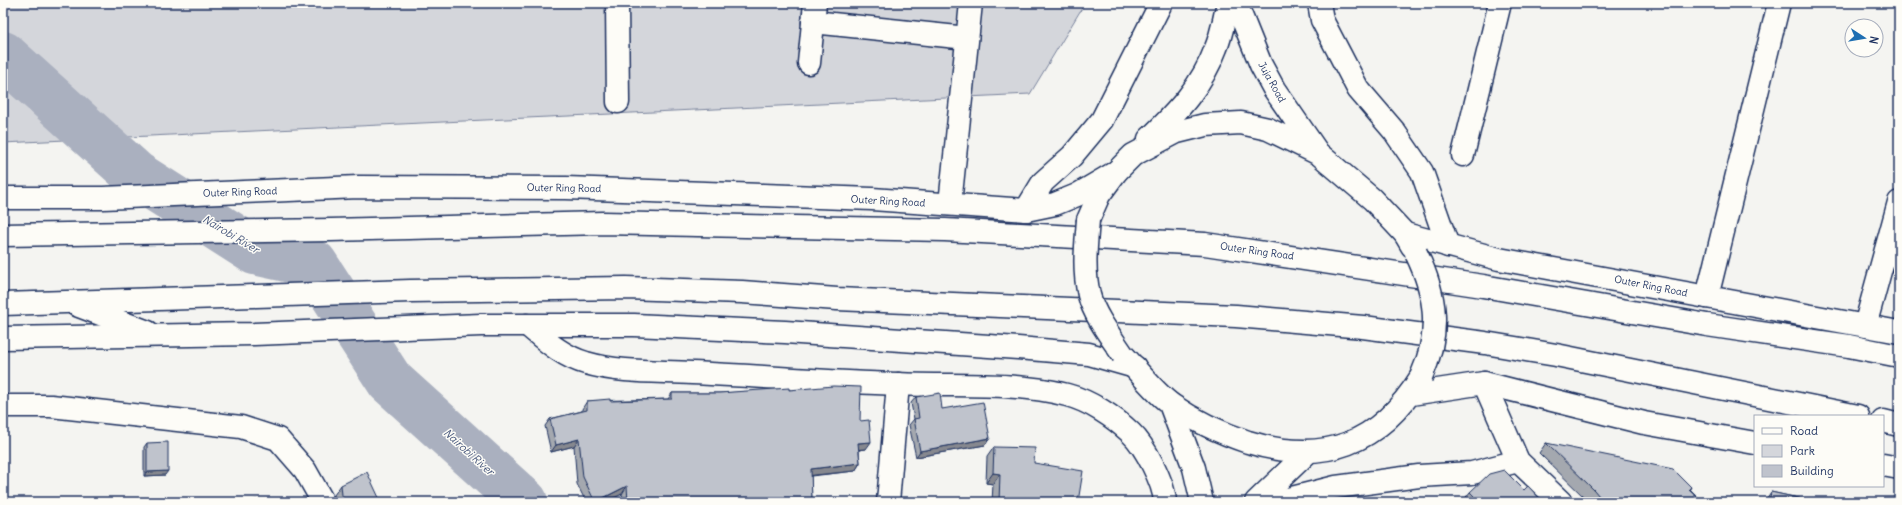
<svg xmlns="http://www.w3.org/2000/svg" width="1902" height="505" font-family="Delius,sans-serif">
  <rect width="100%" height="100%" fill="#f4f4f1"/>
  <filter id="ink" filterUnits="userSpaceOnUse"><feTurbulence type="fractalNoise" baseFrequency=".025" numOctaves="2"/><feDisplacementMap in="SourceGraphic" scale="8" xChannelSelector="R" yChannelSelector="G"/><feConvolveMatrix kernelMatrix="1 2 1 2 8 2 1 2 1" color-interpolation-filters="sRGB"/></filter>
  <g filter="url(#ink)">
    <path fill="#d4d6db" stroke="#78829c" d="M3,3H1085L1030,94L3,143Z"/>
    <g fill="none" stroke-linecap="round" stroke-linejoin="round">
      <path stroke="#aab0bf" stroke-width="48" d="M3,55L136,175L255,251L314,264L390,381L524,502"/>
      <defs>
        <g id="minor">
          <path d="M617,3L618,102"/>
          <path d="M1319,3L1322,20L1358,89L1394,131L1422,172L1448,246"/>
          <path d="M813,22L967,38"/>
          <path d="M809,63L815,3"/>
          <path d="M1463,155L1500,3"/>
          <path d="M950,204L971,3"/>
          <path d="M1026,210L1043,182L1072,156L1102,120L1161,3"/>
          <path d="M1026,210L1055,204L1077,195L1116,172"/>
          <path d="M1707,297L1779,3"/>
          <path d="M527,325C545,340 563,357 586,363C620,373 657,371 692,373C760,376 829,382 898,384C954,387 1012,381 1067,395C1090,401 1114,417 1131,433C1145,446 1164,483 1165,502"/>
          <path d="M1865,326L1899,202"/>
          <path d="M1484,383L1518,461L1561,502"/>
          <path d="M3,406H51L241,427L278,439L305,470L323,502"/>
          <path d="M888,502L898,384"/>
          <path d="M1280,502L1288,499L1336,487L1419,476L1472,473L1518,461"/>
        </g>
        <g id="major">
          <path d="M1236,3L1261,65L1274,89L1316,150"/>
          <path d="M1149,139C1178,111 1202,86 1216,48C1222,34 1224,18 1228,3"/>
          <path d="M3,198H103L358,187L566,188L872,199L1026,210"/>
          <path d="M1088,220L1099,195L1116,172L1133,155L1177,132L1205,125L1241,123L1268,129L1319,154L1372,199L1405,234L1412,246"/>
          <path d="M1405,234L1499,259L1899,332"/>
          <path d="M3,235L331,230L603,223L945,230L1205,244L1483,286L1707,325L1849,346L1899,356"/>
          <path d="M3,304L410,291L626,288L742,292L837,299L1236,316L1363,327L1485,343L1556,355L1858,416"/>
          <path d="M79,306L148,332"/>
          <path d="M3,338L254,334L481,325H634L785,332L1018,348L1089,354L1135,367"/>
          <path d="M1125,357C1138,371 1156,394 1172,405C1195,421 1221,433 1248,442C1324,465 1379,445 1421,377"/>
          <path d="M1411,394L1484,383L1644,423L1755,443"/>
          <path d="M1170,404L1194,468L1202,502"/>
          <path d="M1883,421L1899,425"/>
          <path d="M1883,465L1899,468"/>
          <path d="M1256,502L1308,452"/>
        </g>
      </defs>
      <use href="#minor" stroke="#1b2f5e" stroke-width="25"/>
      <use href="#major" stroke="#1b2f5e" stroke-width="25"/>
      <use href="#minor" stroke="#fdfcf7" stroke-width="22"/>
      <use href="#major" stroke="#fdfcf7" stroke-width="22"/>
      <defs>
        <g id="major-bridge">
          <path d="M1088,220C1086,245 1083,270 1089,295C1094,315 1111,337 1123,355"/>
          <path d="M1416,253C1437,296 1441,332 1421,377"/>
        </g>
      </defs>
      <use href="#major-bridge" stroke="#1b2f5e" stroke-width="25" stroke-linecap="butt"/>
      <use href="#major-bridge" stroke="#fdfcf7" stroke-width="22"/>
    </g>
    <g fill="#a4a8af" stroke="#1b2f5e">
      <path d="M789,390L860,421L866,449L859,450L860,463L855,471L811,476L812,502H623L622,494L606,502H586L577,484L574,446L551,452L545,426L550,419L582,411V409L587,401L668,399L672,393H719Z"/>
      <path d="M916,397L942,409L990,438L985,445L916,457L909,425L914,419L911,403Z"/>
      <path d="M147,443L165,475L144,476V447Z"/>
      <path d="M1546,443L1691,487L1690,489L1703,502H1589L1539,453Z"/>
      <path d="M994,447L1034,463L1078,502H992L993,484L986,483L987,457Z"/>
      <path d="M341,485L381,502H334V495Z"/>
      <path d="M1524,490L1543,502H1464L1463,501L1470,492Z"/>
      <path d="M1771,492L1816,502H1764Z"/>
    </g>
    <g fill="#86888f" stroke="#1b2f5e">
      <path d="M990,438L985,445L916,457L920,451Z"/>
      <path d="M579,439L574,446L551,452L556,445Z"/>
      <path d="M871,442L866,449L853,450L858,443Z"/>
      <path d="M860,463L855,471L806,476L811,469Z"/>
      <path d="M168,471L165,475L144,476L147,472Z"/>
      <path d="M993,473L1000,474L993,484L986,483Z"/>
      <path d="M627,486L622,494L606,502H596Z"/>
    </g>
    <g fill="#bfc3cc" stroke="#1b2f5e">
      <path d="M833,386L861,387L860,421L869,420L871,442L858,443L860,463L811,469L812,502H628L627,486L595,502L583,477L579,439L556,445L550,419L587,410V401L610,399V401L672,399V393H719L789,388V390Z"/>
      <path d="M940,393L942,409L983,402L990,438L920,451L914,419L919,418L916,397Z"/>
      <path d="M168,442V471L147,472V443Z"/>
      <path d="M1546,443L1673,469L1691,487L1689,489L1703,502H1604L1594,490Z"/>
      <path d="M994,447L1035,448L1034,463L1083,471L1078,502H999L1000,474L993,473Z"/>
      <path d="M1504,470L1524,490L1528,486L1543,502H1480L1470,492L1489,474Z"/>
      <path d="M367,472L381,502H345L342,495L341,485Z"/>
      <path d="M1771,492L1816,502H1769Z"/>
      <path d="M257,500L258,502H241Z"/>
    </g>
  </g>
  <g text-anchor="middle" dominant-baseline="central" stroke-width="3" stroke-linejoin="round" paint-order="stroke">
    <g font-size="10" fill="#1b2f5e" stroke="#fdfcf7">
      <text transform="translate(1272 82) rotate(61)">Juja Road</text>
      <text transform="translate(564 188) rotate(1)">Outer Ring Road</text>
      <text transform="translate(240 192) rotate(-2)">Outer Ring Road</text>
      <text transform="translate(888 201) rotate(3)">Outer Ring Road</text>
      <text transform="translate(1257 251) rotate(8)">Outer Ring Road</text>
      <text transform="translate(1651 286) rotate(11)">Outer Ring Road</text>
    </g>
    <g font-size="11" font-style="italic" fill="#46567b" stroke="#fdfcf7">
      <text transform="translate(231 234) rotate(31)">Nairobi River</text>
      <text transform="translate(469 452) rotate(42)">Nairobi River</text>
    </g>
  </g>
  <rect width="1902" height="505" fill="none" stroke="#fdfcf7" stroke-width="16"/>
  <rect x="8" y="8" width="1886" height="489" fill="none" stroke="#1b2f5e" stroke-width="1.5" filter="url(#ink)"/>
  <rect x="1754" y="415" width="130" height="72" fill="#fdfcf7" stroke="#a3aaba"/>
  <rect x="1762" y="428" width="20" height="6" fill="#fdfcf7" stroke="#a3aaba"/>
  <text x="1790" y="435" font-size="12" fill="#1b2f5e">Road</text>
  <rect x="1762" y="445" width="20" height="12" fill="#d4d6db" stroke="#a3aaba"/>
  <text x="1790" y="455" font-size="12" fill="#1b2f5e">Park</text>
  <rect x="1762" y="465" width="20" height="12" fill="#bfc3cc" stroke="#a3aaba"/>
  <text x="1790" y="475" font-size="12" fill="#1b2f5e">Building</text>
  <g transform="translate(1864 38) rotate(102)"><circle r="19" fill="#fdfcf7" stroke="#a3aaba"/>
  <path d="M0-3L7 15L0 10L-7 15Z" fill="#1f6fb2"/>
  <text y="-6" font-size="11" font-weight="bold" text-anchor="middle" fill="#1b2f5e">N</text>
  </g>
</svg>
